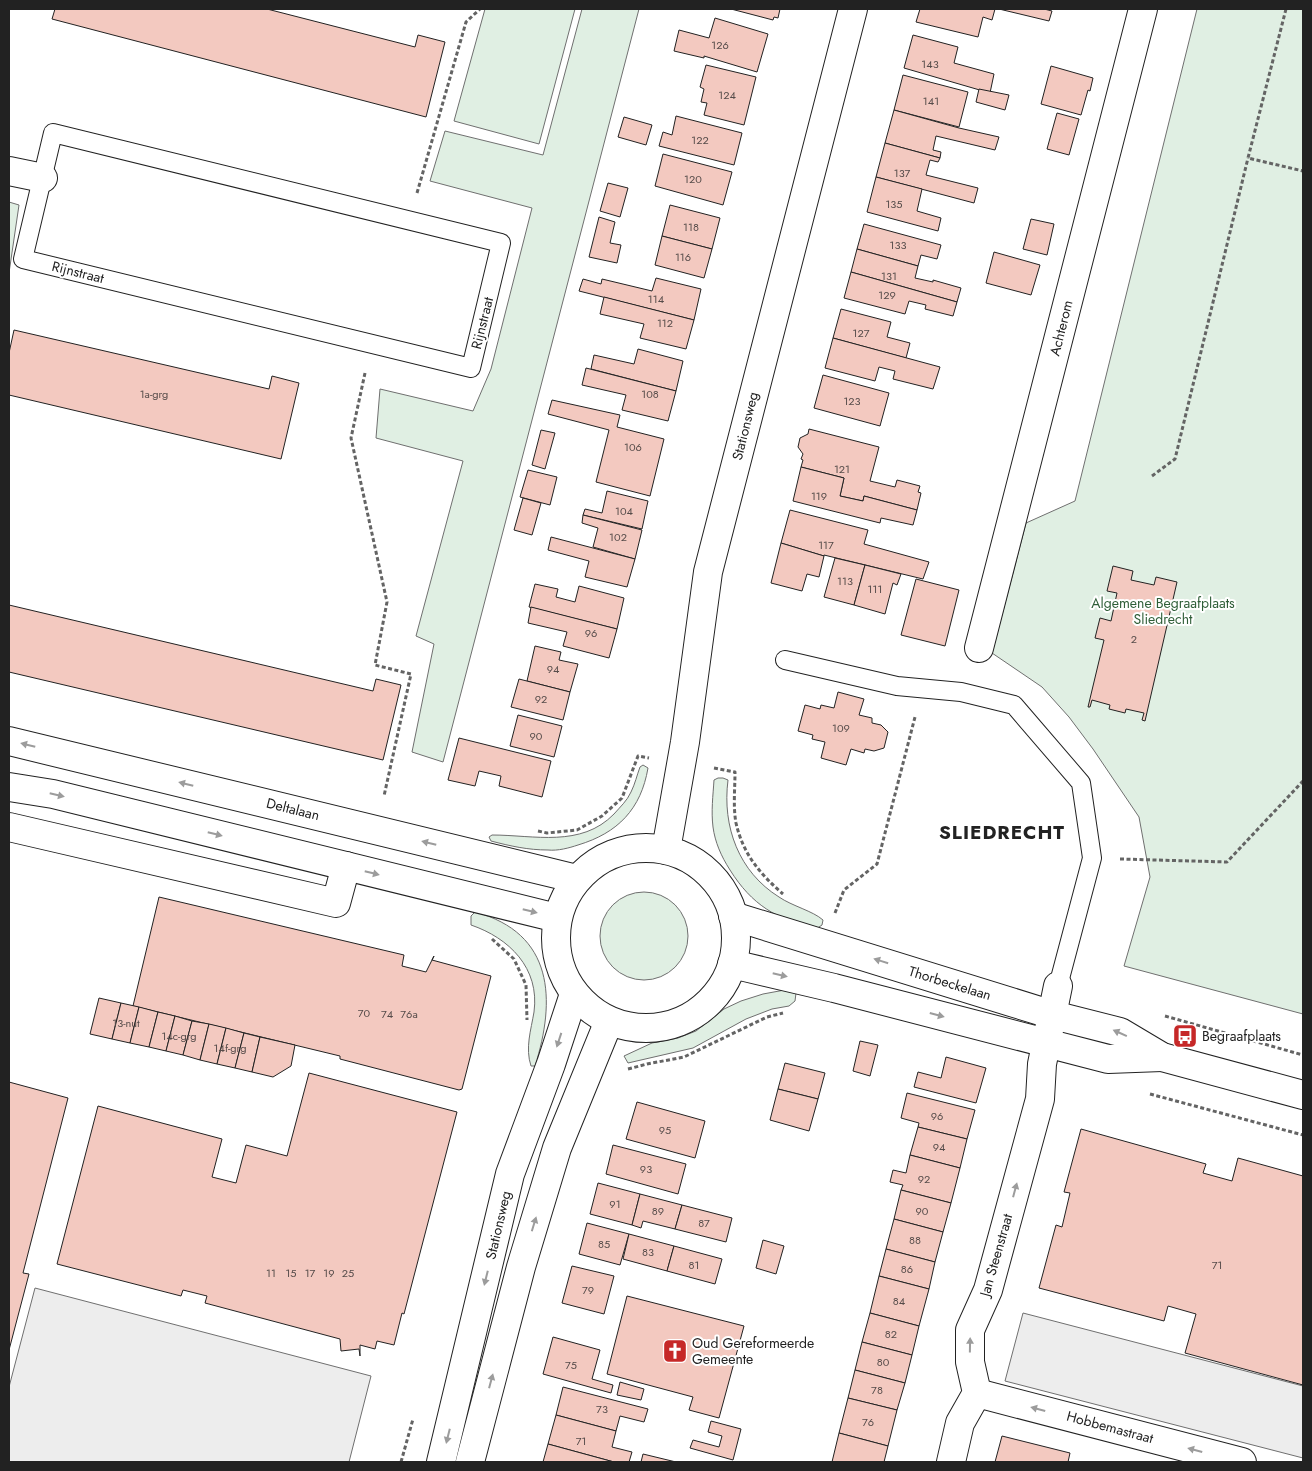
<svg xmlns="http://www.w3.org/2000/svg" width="1312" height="1471" font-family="Jost,sans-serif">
  <rect width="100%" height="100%" fill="#fff"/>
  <g fill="#e0efe3" stroke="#6f6f6f">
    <path d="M485,9H575L539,144L454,121Z"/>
    <path d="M582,9H639L443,762L412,752L434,644L416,636L463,461L376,438L380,389L473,411L491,369L532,208L430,181L445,131L543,155Z"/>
    <path d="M1197,9H1303V1014L1124,966L1150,877L1139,817L1093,749L1069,717L1042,687L992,653L1026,523L1075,501Z"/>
    <path d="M9,202L19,205L9,273Z"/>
    <path d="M643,765L648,768C641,809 618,833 578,845C569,848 558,851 548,850C528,850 510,846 491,841L489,837L492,835C534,835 581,848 614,814C620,807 627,801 631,792C635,784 637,775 640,767Z"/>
    <path d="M718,778H723L728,780C722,827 739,872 779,897C792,906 813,911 823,920L822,925L816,929C776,919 752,905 730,870C721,856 715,842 713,827C711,811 713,796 714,780Z"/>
    <circle cx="644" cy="936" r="44"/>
    <path d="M475,912C554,933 556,1000 535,1066H531C525,1048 531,1030 534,1012C540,968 509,938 471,925V916Z"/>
    <path d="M790,989L796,993L795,1001L789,1006L772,1009L746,1019L693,1048L628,1063L624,1056L652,1043L678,1038L696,1031L724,1009L741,1001L763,994Z"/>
  </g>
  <g fill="#ededed" stroke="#6f6f6f">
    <path d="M35,1288L371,1376L349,1462H9V1387Z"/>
    <path d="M1023,1313L1303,1386V1458L1005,1381Z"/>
  </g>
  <g fill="#f3c9c0" stroke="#222">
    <path d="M55,9H267L415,47L418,35L445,42L426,117L52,19Z"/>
    <path d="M731,9H780L778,18L774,17L773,20Z"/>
    <path d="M920,9H995L992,20L983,17L978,37L916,22Z"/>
    <path d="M999,9H1044L1052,11L1049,21Z"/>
    <path d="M715,18L768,34L757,72L704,56V58L674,51L679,30L709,38Z"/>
    <path d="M913,35L958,47L954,63L994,74L990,93L904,68Z"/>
    <path d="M706,65L756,77L744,125L704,115L707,103L701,102L704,89L700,87Z"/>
    <path d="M1051,66L1093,78L1090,91L1088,90L1081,115L1041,104Z"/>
    <path d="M903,75L968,92L959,127L894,110Z"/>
    <path d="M979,89L1009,95L1005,110L976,102Z"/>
    <path d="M894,110L959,128L999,137L995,150L936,136L933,150L941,152L940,158L885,143Z"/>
    <path d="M1057,113L1079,119L1069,155L1047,149Z"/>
    <path d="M676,116L742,133L734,165L659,146L663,132L672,135Z"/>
    <path d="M624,117L652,125L646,145L618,137Z"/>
    <path d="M885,143L940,158L938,162L930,160L926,175L978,188L974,203L876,177Z"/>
    <path d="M663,154L732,172L723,205L655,186Z"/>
    <path d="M876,177L922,189L917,211L941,218L938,231L867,212Z"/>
    <path d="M608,183L628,188L620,217L600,211Z"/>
    <path d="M670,205L720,218L712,249L662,236Z"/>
    <path d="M599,217L615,222L610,243L621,245L617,263L589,257Z"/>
    <path d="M1031,219L1054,224L1047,255L1023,249Z"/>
    <path d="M864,224L941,245L937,259L921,255L918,266L857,249Z"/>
    <path d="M662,236L712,249L704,278L655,265Z"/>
    <path d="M857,249L918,266L915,278L933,282V280L961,288L957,302L851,272Z"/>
    <path d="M994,252L1040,265L1031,295L986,283Z"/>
    <path d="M851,272L957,302L953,316L925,309L926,305L909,301L905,314L844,298Z"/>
    <path d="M656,278L701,289L694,320L579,291L583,279L601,284L602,279L652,291Z"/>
    <path d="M604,297L694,320L686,349L640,338L644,324L600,314Z"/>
    <path d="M841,309L891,322L887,337L910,343L906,358L833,338Z"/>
    <path d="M14,330L269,389L272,376L299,383L281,459L9,395V353Z"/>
    <path d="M833,338L940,367L933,389L893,379L895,371L879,367L875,381L825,368Z"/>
    <path d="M638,349L683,361L676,391L591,369L594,355L634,364Z"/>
    <path d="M586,368L676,391L668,421L622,410L626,395L582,385Z"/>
    <path d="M823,375L889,393L880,426L814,408Z"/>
    <path d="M552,400L620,415L617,427L664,439L650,496L596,482L609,430L548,414Z"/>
    <path d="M809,429L879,447L870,481L895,487L897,480L920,486L918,492L921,493L917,510L864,496L863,501L840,496L844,478L801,467L803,460L801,459L803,454L798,447L800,438L808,434Z"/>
    <path d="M541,430L555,433L545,469L532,465Z"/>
    <path d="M801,467L844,478L840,496L863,501L864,496L917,510L913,525L881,518L880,523L793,501Z"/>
    <path d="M528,470L557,477L550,505L520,497Z"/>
    <path d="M607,491L648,501L642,529L583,515L585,509L602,513Z"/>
    <path d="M523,498L541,503L532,535L514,530Z"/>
    <path d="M790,510L868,530L864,544L929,562L923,579L824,555V556L781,543Z"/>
    <path d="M583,515L642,530L635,559L593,547L598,528L582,523Z"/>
    <path d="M551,537L635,559L627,587L585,577L589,561L548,550Z"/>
    <path d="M781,543L824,556L819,577L807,574L802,591L771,583Z"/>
    <path d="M835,558L865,565L854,605L824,597Z"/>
    <path d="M865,565L901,574L897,585L893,583L885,614L854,605Z"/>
    <path d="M1113,566L1133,571L1131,580L1154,585L1156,577L1177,582L1145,721L1142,720L1144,713L1126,709L1125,713L1109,709L1110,705L1092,700L1090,707H1088L1104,640L1095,638L1100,618L1111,621L1117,593L1107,591Z"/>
    <path d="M916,579L959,590L945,646L901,635Z"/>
    <path d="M535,584L558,589L556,597L575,602L579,586L624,598L617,629L529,607Z"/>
    <path d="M9,605L373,691L376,679L401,685L383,760L9,672Z"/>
    <path d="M531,607L617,629L609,658L563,646L567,632L528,623Z"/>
    <path d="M535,646L561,652L559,660L578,664L570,692L527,681Z"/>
    <path d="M519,679L570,692L563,720L511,707Z"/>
    <path d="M838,692L864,699L859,715L872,718V723L881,725L888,732L884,748L874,751L865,749L864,753L851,749L846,765L821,758L825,742L812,739L813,735L798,731L805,705L820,709L821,705L834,708Z"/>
    <path d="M518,715L562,726L554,757L510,746Z"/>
    <path d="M459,738L551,761L542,797L499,786L501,776L479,771L475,786L448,780Z"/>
    <path d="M159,897L404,955L402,966L426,972L434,956L432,960L491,976L462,1089L459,1090L340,1059V1056L133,1006Z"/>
    <path d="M99,998L121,1003L112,1039L90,1034Z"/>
    <path d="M121,1003L139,1007L130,1043L112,1039Z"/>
    <path d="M139,1007L158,1012L149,1047L130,1043Z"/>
    <path d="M158,1012L175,1016L166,1051L149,1047Z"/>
    <path d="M175,1016L192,1021L183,1055L166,1051Z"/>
    <path d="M192,1021L209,1024L200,1060L183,1055Z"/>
    <path d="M209,1024L226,1028L217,1064L200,1060Z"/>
    <path d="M226,1028L244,1033L235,1068L217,1064Z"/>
    <path d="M244,1033L260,1037L252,1072L235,1068Z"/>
    <path d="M260,1037L295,1045L291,1066L273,1077L252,1072Z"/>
    <path d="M860,1041L878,1045L870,1076L853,1071Z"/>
    <path d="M946,1057L986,1068L976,1103L914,1087L918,1072L941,1078Z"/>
    <path d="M785,1063L825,1073L818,1099L778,1089Z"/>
    <path d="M309,1073L457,1112L404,1314L402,1313L394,1345L377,1341L375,1349L360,1345V1356L359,1349L341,1351L340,1339L205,1303L207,1296L183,1290L181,1296L57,1264L98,1106L222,1139L212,1177L236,1183L246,1145L287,1156Z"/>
    <path d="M9,1082L68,1098L23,1273L29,1274L9,1350Z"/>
    <path d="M778,1089L818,1099L809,1131L770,1120Z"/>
    <path d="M907,1093L975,1110L967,1139L918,1127L919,1123L901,1118Z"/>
    <path d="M637,1102L705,1121L695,1158L626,1139Z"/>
    <path d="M918,1127L967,1139L960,1168L910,1155Z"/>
    <path d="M1081,1129L1206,1164L1203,1173L1232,1181L1238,1158L1303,1176V1385L1185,1353L1196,1314L1168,1306L1164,1321L1039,1288L1056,1225L1062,1227L1070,1193L1064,1192Z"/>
    <path d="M613,1145L686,1164L678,1194L606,1174Z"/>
    <path d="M910,1155L960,1168L951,1203L901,1190L903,1185L890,1182L893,1170L906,1173Z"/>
    <path d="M598,1183L640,1194L632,1225L590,1214Z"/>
    <path d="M901,1190L951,1203L943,1232L894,1219Z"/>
    <path d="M640,1194L682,1205L675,1229L643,1221L641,1228L632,1225Z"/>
    <path d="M682,1205L732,1218L726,1242L675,1229Z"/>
    <path d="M894,1219L943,1232L935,1262L886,1249Z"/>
    <path d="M587,1223L629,1234L620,1265L579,1254Z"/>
    <path d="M629,1234L674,1246L667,1271L623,1259Z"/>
    <path d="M763,1240L784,1246L776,1274L756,1268Z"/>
    <path d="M674,1246L722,1259L715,1284L667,1271Z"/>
    <path d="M886,1249L935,1262L929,1289L879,1276Z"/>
    <path d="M572,1266L614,1276L604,1314L562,1303Z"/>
    <path d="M879,1276L929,1289L919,1326L870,1313Z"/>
    <path d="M627,1296L744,1326L719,1418L689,1410L693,1397L607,1374Z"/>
    <path d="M870,1313L919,1326L912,1355L862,1342Z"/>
    <path d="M553,1337L600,1350L592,1379L613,1385L611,1393L543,1374Z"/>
    <path d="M862,1342L912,1355L905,1383L855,1370Z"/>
    <path d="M855,1370L905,1383L897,1410L848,1398Z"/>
    <path d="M620,1382L644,1389L641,1400L617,1395Z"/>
    <path d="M563,1387L648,1409L644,1422L620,1416L616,1431L556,1415Z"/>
    <path d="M848,1398L897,1410L888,1446L839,1433Z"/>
    <path d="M556,1415L616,1431L612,1447L632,1452L629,1462H614L548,1444Z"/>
    <path d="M711,1421L741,1429L733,1460L690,1448L693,1440L719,1447L722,1436L708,1432Z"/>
    <path d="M839,1433L888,1446L884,1462H832Z"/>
    <path d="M1002,1436L1070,1453L1068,1462H995Z"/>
    <path d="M548,1444L614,1462H543Z"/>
    <path d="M643,1454L676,1462H641Z"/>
  </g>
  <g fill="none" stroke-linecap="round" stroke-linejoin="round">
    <defs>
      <g id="service">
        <path d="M53,133L501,243L471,368L23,259Z"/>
        <path d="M785,660L897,686L961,692L1014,705L1081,783L1092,858L1058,986"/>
      </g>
      <g id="minor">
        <path d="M9,171L43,178"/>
        <path d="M979,648L1143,9"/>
        <path d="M9,827L336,903L346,866"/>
        <path d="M977,1393L1242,1462"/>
        <path d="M951,1462L960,1423L977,1393L970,1362V1330L988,1290L1040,1099L1042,1064L1058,986"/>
      </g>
      <g id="tertiary">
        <path d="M9,741L577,879"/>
        <path d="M9,787L53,794L557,918"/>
        <circle cx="646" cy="938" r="90"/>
        <path d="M666,850L685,742L708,572L853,9"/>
        <path d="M733,916L1053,1015L1120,1032L1162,1057L1303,1095"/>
        <path d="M732,964L834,988L1108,1059L1162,1057"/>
        <path d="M441,1462L510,1174L551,1064L574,994"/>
        <path d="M470,1462L521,1267L557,1148L609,1021"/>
      </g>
    </defs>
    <use href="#service" stroke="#222" stroke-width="20"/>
    <use href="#minor" stroke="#222" stroke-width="30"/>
    <use href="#tertiary" stroke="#222" stroke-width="30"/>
    <g stroke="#646464" stroke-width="3" stroke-dasharray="4 2.5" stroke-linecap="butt">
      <path d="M1286,9L1248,158L1303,171"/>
      <path d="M417,193L466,22L480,9"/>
      <path d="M365,373L351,438L387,602L375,665L411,674L384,796"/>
      <path d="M1152,476L1175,459L1248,158"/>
      <path d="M714,768L735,772C735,788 733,807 736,823C743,854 760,874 783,894"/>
      <path d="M538,831L547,833L577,830L602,816L622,798L638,756L649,758"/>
      <path d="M1120,859L1227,862L1303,781"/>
      <path d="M835,913L844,890L877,864L915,717"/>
      <path d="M492,939L514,959L526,985L527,1020"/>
      <path d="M1165,1016L1303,1055"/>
      <path d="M628,1069L647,1064L684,1057L767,1017L783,1013"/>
      <path d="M1150,1094L1303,1135"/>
      <path d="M401,1462L413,1419"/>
    </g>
    <use href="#service" stroke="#fff" stroke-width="18"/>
    <use href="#minor" stroke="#fff" stroke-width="28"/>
    <use href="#tertiary" stroke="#fff" stroke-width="28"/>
  </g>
  <defs><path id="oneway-solid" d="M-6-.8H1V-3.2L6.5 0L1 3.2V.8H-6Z" transform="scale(1.25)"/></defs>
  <g fill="#9c9c9c">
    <use href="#oneway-solid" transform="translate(28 745) rotate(-166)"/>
    <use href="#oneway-solid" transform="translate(186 784) rotate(-166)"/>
    <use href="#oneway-solid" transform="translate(57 795) rotate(13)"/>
    <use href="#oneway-solid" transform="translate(215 834) rotate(14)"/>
    <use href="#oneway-solid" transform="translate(429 843) rotate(-166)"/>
    <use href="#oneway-solid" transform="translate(372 873) rotate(14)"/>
    <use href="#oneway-solid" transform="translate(530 911) rotate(14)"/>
    <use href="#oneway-solid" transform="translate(881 961) rotate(-163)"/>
    <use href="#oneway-solid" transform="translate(780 975) rotate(13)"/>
    <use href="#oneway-solid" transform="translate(937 1015) rotate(15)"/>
    <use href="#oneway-solid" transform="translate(1120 1033) rotate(-156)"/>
    <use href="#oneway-solid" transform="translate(559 1040) rotate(108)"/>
    <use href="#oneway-solid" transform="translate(1015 1190) rotate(-75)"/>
    <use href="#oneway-solid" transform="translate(534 1224) rotate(-73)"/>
    <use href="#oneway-solid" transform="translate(486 1278) rotate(104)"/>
    <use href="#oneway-solid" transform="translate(970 1345) rotate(-89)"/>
    <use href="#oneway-solid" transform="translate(491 1381) rotate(-75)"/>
    <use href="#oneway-solid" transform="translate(1038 1409) rotate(-165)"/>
    <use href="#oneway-solid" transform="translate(448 1436) rotate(104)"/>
    <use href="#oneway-solid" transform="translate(1195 1450) rotate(-165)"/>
  </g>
  <defs>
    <symbol id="bus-square" viewBox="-11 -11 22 22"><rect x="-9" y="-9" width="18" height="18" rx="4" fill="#c62828" stroke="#fff"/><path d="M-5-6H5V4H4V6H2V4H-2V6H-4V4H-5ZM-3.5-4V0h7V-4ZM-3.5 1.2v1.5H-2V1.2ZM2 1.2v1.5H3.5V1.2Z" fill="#fff"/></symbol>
    <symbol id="church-square" viewBox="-11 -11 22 22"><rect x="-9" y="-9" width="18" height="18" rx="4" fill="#c62828" stroke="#fff"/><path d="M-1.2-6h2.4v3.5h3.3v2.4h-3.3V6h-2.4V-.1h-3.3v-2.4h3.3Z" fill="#fff"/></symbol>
  </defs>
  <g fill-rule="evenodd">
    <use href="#bus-square" x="1171" y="1022" width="28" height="28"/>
    <use href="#church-square" x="661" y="1337" width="28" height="28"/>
  </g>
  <g text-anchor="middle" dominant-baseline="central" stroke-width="4" stroke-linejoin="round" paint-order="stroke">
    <g font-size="11" fill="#564c4a">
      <text x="720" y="45">126</text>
      <text x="930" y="64">143</text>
      <text x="727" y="95">124</text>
      <text x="931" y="101">141</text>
      <text x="700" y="140">122</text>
      <text x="902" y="173">137</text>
      <text x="693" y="179">120</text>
      <text x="894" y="204">135</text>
      <text x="691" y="227">118</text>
      <text x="898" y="245">133</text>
      <text x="683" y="257">116</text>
      <text x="889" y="276">131</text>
      <text x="887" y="295">129</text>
      <text x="656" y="299">114</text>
      <text x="665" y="323">112</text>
      <text x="861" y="333">127</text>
      <text x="154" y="394">1a-grg</text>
      <text x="650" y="394">108</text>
      <text x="852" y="401">123</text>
      <text x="633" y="447">106</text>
      <text x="842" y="469">121</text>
      <text x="819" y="496">119</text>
      <text x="624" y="511">104</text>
      <text x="618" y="537">102</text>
      <text x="826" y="545">117</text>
      <text x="845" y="581">113</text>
      <text x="875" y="589">111</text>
      <text x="591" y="633">96</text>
      <text x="1134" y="639">2</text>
      <text x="553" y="669">94</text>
      <text x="541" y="699">92</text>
      <text x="841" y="728">109</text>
      <text x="536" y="736">90</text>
      <text x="364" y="1013">70</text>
      <text x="387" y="1014">74</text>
      <text x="409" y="1014">76a</text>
      <text x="126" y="1023">13-nut</text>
      <text x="179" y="1036">14c-grg</text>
      <text x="230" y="1048">14f-grg</text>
      <text x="937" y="1116">96</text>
      <text x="665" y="1130">95</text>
      <text x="939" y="1147">94</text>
      <text x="646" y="1169">93</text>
      <text x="924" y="1179">92</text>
      <text x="615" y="1204">91</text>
      <text x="658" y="1211">89</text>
      <text x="922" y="1211">90</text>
      <text x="704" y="1223">87</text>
      <text x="915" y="1240">88</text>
      <text x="604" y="1244">85</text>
      <text x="648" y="1252">83</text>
      <text x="694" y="1265">81</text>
      <text x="1217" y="1265">71</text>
      <text x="907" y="1269">86</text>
      <text x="271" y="1273">11</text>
      <text x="291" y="1273">15</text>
      <text x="310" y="1273">17</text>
      <text x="329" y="1273">19</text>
      <text x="348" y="1273">25</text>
      <text x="588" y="1290">79</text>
      <text x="899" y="1301">84</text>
      <text x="891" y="1334">82</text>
      <text x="883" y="1362">80</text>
      <text x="571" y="1365">75</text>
      <text x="877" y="1390">78</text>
      <text x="602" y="1409">73</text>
      <text x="868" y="1422">76</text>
      <text x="581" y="1441">71</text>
    </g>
    <g font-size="14" fill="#222" stroke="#fff">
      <text transform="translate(78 272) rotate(14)">Rijnstraat</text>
      <text transform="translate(482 323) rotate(-76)">Rijnstraat</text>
      <text transform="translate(1061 328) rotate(-76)">Achterom</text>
      <text transform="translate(745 426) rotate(-76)">Stationsweg</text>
      <text transform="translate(293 809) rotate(14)">Deltalaan</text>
      <text transform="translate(950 983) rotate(17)">Thorbeckelaan</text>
      <text transform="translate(498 1225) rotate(-77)">Stationsweg</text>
      <text transform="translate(996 1255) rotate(-74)">Jan Steenstraat</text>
      <text transform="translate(1110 1427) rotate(15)">Hobbemastraat</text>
    </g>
    <g font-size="14" fill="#2f5e38" stroke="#fff">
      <text x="1163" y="603">Algemene Begraafplaats<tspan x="1163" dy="16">Sliedrecht</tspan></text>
    </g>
    <g font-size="14" fill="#222" stroke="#fff" text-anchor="start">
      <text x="1202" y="1036">Begraafplaats</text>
      <text x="692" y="1343">Oud Gereformeerde<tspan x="692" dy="16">Gemeente</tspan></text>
    </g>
    <g font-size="19" font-weight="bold" letter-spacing="1" fill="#222" stroke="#fff">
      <text x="1002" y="832">SLIEDRECHT</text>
    </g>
  </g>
  <rect width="1312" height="1471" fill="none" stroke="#222222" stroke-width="20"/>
</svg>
